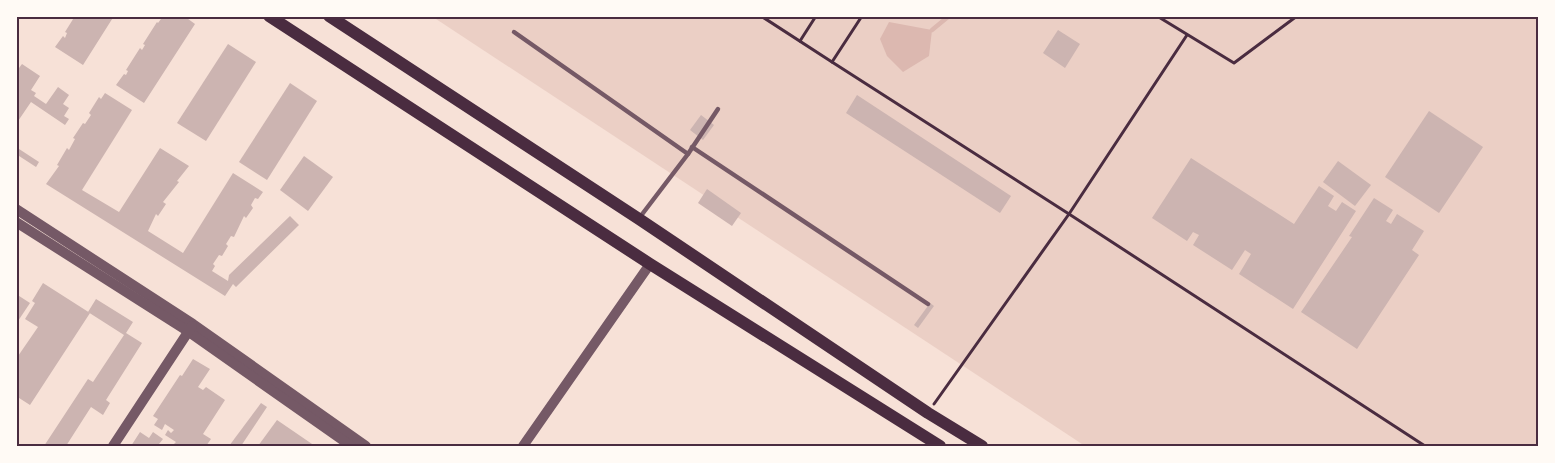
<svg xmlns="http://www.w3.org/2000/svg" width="1555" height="463" font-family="Cabin,sans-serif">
  <rect width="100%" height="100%" fill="#f7e1d7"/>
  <path fill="#ebcfc5" d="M433,17H1538V446H1085Z"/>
  <path fill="#dcb8b0" d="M889,22L932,30L929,56L903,72L887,56L880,39Z"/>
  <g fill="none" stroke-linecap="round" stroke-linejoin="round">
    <path stroke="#dcb8b0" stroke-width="4.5" d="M932,30L949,16"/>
  </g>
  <g fill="#ccb4b1">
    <path d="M75,16H114L83,65L55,47L63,36L65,38L67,33L65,32Z"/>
    <path d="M158,16H184L195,24L144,103L116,85L124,74L126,75L128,71L126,70L140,48L142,50L145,45L143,44L157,22L158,23L161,19Z"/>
    <path d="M1058,30L1080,44L1065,68L1043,53Z"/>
    <path d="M228,44L256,62L206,141L177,123Z"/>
    <path d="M22,64L40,76L31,90L36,93L34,96L46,104L58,87L69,95L63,104L69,108L64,116L69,119L65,125L31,102L16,124V72Z"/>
    <path d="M290,83L317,101L267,180L239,162Z"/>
    <path d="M105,93L132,110L82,190L119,212L160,148L189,166L177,181L179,182L163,202L166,204L158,216L156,214L148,231L183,253L233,173L263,192L258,199L255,198L251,205L253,208L246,218L244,216L234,237L231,236L226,244L228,246L222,256L219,255L213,264L215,266L212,271L228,281L229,275L290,216L299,225L236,287L233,284L225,296L46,184L59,166L57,165L67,148L69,150L75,139L73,138L83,123L85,124L91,115L89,113L99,97L101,99Z"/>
    <path d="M857,95L1011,196L1000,213L846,113Z"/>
    <path d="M1429,111L1483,147L1439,213L1385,177Z"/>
    <path d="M701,115L714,125L703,140L690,130Z"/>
    <path d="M16,147L39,162L36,167L16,154Z"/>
    <path d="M304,156L333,177L308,211L280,190Z"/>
    <path d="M1191,158L1294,224L1319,186L1334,196L1328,206L1336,211L1342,202L1356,211L1293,309L1239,274L1251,254L1245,250L1232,270L1193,245L1199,235L1193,232L1187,241L1152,218Z"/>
    <path d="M1338,161L1371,185L1355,206L1323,182Z"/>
    <path d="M707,189L741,213L732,226L698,203Z"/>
    <path d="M1374,198L1393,210L1386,221L1391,224L1397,214L1424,231L1412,250L1419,255L1357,349L1301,312L1352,237L1349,236Z"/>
    <path d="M43,283L90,313L30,405L16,396V359L38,327L25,319L35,303L32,301Z"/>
    <path d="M16,294L30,303L16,324Z"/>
    <path d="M96,299L133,322L126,333L142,343L106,400L110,403L103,415L91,407L66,446H44L88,379L93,382L124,335L88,312Z"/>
    <path d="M930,303L934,306L918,328L914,325Z"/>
    <path d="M193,359L210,369L198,387L203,390L206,387L225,400L203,434L211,439L206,446H178L174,444L176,442L165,435L168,430L171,433L174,430L165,424L162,430L154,425L158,419L153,416L180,375L182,376Z"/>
    <path d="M261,403L267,407L241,446H229Z"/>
    <path d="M277,420L315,446H258Z"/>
    <path d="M140,432L149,438L153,432L163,439L159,444L163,446H131Z"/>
  </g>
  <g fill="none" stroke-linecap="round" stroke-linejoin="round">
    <g stroke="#4a2c40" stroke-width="3">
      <path d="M761,16L832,62"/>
      <path d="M862,16L832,62L1069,214L1425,446"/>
      <path d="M1157,16L1234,63L1297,16"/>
      <path d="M800,41L816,16"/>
      <path d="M934,404L1069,214L1187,35"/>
    </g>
    <g stroke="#755966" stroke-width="4.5">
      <path d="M514,32L688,154"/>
      <path d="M692,147L928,304"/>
      <path d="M640,217L688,154L718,109"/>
    </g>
    <g stroke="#755966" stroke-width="10">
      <path d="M16,209L193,324L366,446"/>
      <path d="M16,222L186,330L351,446"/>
      <path d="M113,446L192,326"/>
      <path d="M523,446L650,264"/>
    </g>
    <g stroke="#4a2c40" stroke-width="12">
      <path d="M269,16L650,264L940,446"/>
      <path d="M329,16L639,219L928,413L982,446"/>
    </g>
  </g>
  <rect width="1555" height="463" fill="none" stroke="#fffaf5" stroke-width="36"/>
  <rect x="18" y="18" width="1519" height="427" fill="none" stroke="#4a2c40" stroke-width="2"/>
</svg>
